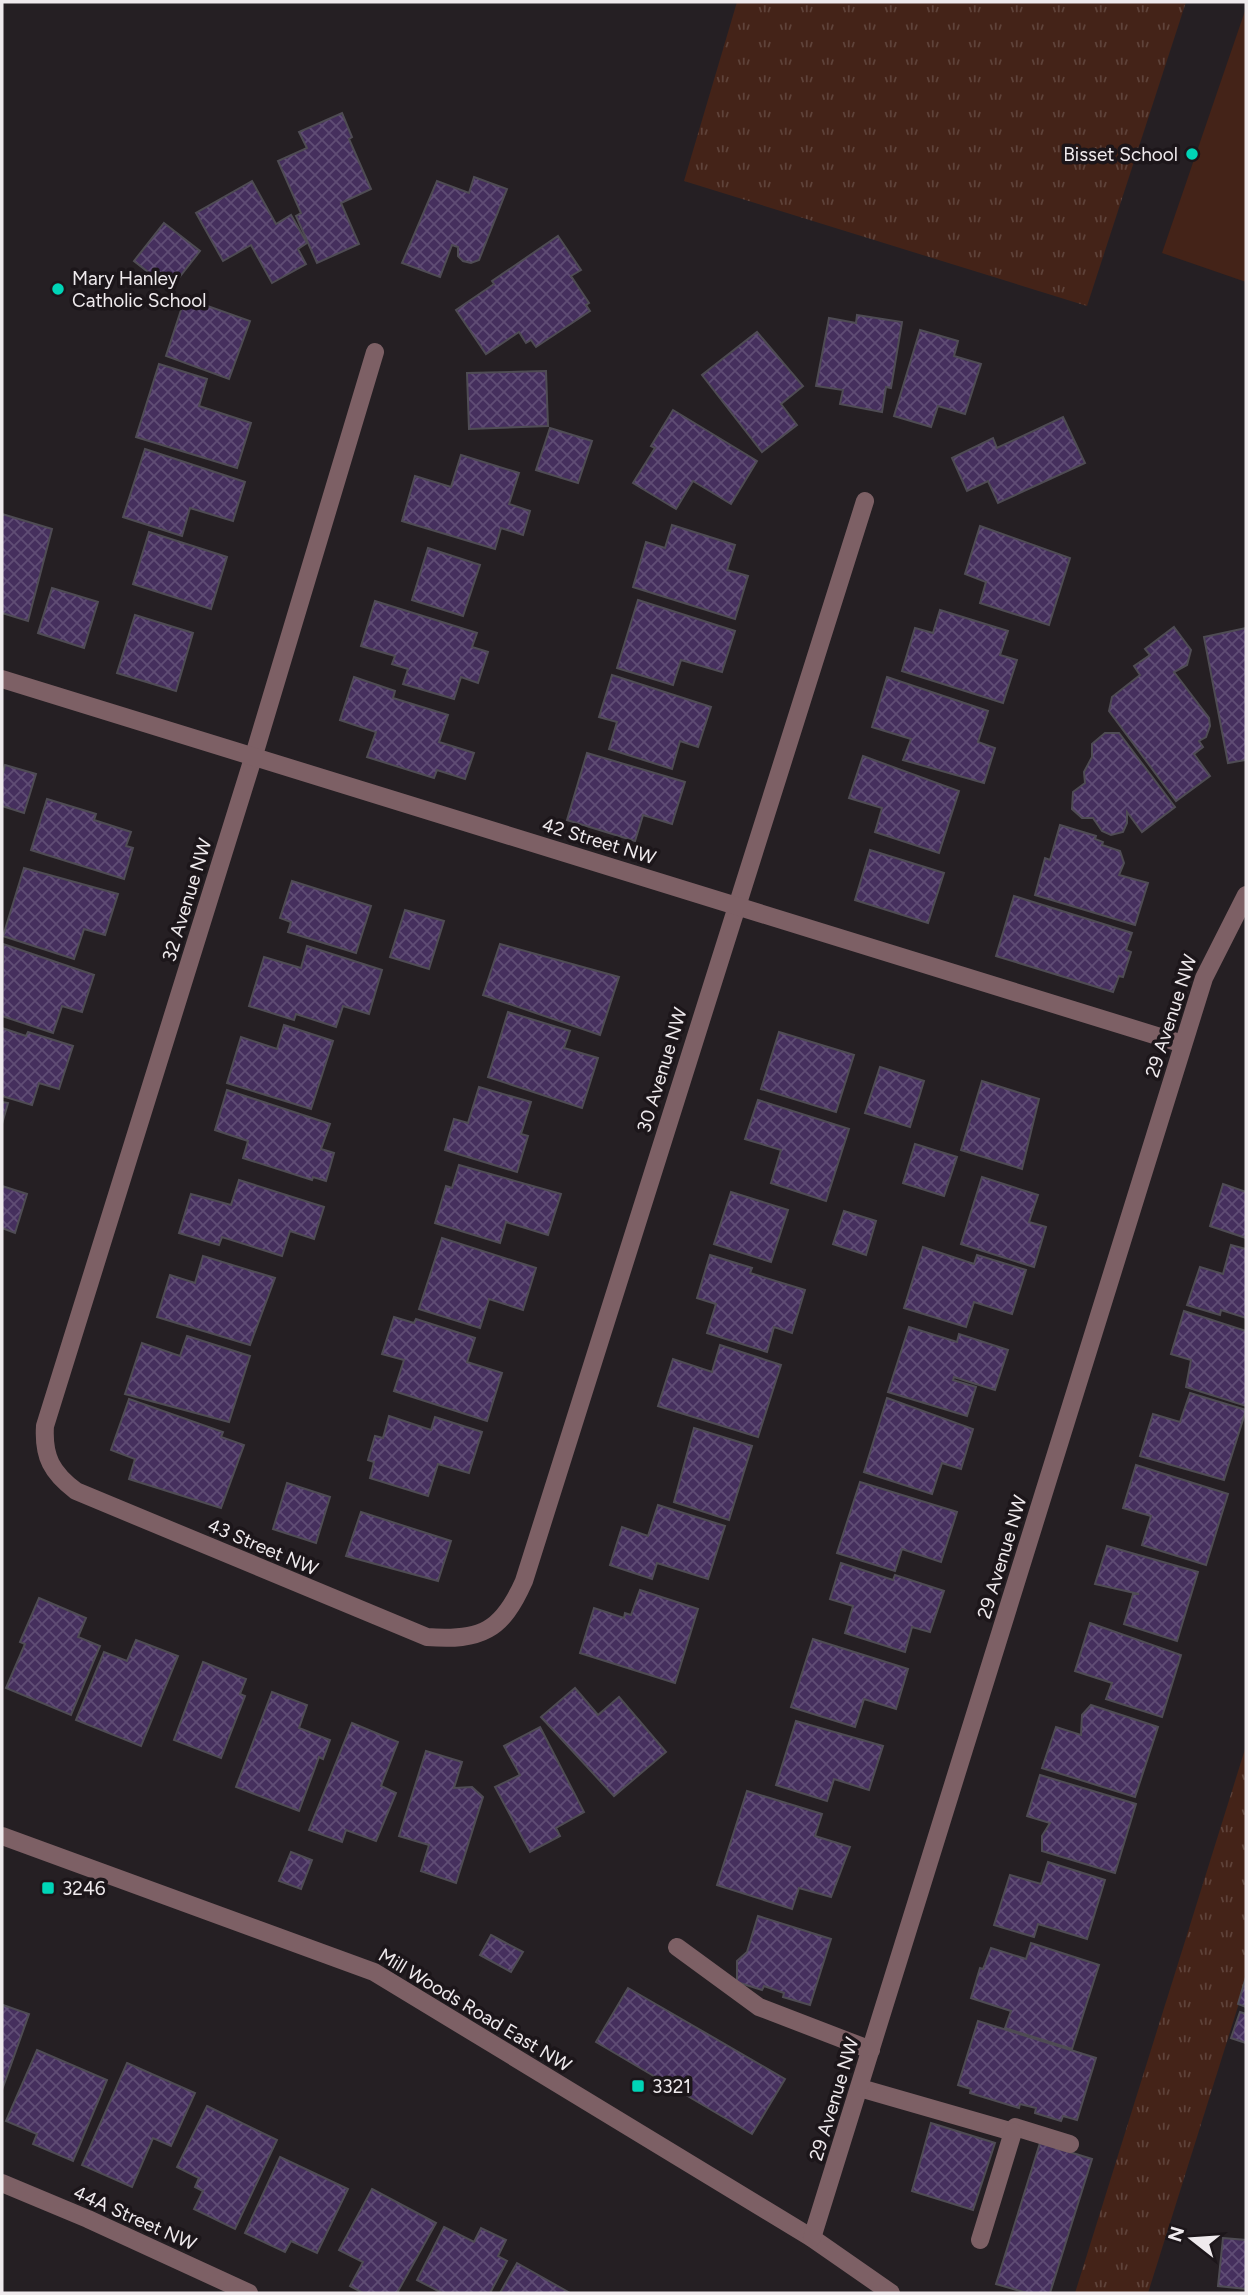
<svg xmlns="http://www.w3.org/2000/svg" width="1248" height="2295" font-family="Figtree,sans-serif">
  <defs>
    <pattern id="grass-tufts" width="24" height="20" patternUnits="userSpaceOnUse" patternTransform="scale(1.75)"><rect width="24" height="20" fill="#442318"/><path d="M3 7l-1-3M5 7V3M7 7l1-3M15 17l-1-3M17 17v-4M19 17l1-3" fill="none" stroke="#5f433a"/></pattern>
    <pattern id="building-cross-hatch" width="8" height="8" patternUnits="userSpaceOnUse" patternTransform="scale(1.75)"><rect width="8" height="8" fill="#452f5d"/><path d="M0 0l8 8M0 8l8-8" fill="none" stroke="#604d75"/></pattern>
  </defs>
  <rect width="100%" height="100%" fill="#251f23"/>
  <g fill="url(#grass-tufts)">
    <path d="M737,2H1186L1087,306L684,181Z"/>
    <path d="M1246,1746V1981L1148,2293H1075Z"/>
  </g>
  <path fill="#442318" d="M1246,8V282L1162,253Z"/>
  <g fill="url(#building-cross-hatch)" stroke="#4f4c54" stroke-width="2">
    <path d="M342,113L352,137L349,139L371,189L341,203L359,244L317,263L296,216L301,213L278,161L307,148L299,132Z"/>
    <path d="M474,177L507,189L479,260L471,263L463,261L458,256V247L452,245L440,277L402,263L437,181L469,193Z"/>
    <path d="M252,181L276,224L291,215L307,243L298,249L306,264L272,283L251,245L223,261L196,213Z"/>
    <path d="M164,223L200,251L170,289L134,261Z"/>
    <path d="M558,236L581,270L571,276L589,303L586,305L590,311L536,347L531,340L526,343L519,332L486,354L456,310L494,284L492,281Z"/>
    <path d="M185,298L250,321L229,379L166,356Z"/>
    <path d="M857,315L902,322L891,388L886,387L882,412L840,404L843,390L816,386L829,318L856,323Z"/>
    <path d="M920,330L958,341L954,356L981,364L965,414L938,406L931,427L894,416Z"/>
    <path d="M757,332L803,386L781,404L797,425L762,452L702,375Z"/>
    <path d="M159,364L207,379L199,406L251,423L237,468L136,437Z"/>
    <path d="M546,371L548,426L469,429L467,373Z"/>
    <path d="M673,410L757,461L731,504L693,481L676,509L633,483L655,448L651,446Z"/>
    <path d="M1063,417L1085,463L998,503L988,481L967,491L952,458L993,438L997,448Z"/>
    <path d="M550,428L592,441L578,483L536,470Z"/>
    <path d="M145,449L245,482L233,521L190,508L182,536L123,517Z"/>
    <path d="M461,455L519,473L509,504L530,511L523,535L501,528L495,549L402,521L415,476L451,487Z"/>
    <path d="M2,514L52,529L28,621L2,613Z"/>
    <path d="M672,525L735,545L727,570L748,576L735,619L633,587L646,542L665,548Z"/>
    <path d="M980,526L1070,558L1049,625L980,603L986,582L965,574Z"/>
    <path d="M149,532L227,557L211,609L133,584Z"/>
    <path d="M428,548L480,565L463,616L412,600Z"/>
    <path d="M52,588L98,602L84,648L38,633Z"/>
    <path d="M638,600L735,631L722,672L681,660L673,685L617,668Z"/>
    <path d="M375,601L477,633L472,647L488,652L478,683L461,677L454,699L403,684L408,669L392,664L395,656L361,646Z"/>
    <path d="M940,610L1008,631L1000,655L1017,660L1003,703L902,671L915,628L933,633Z"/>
    <path d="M135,615L193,633L176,691L117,673Z"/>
    <path d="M1174,627L1191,650L1187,665L1174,672L1209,718L1210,726L1206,737L1199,741L1203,747L1194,754L1210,776L1176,801L1109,711L1112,697L1140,675L1134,666L1150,655L1145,649Z"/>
    <path d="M1246,628V760L1228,763L1204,637Z"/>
    <path d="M612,675L711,707L698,747L680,741L672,769L609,749L617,722L599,717Z"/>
    <path d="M354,677L395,691L393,698L448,715L439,742L474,753L465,779L437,770L434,778L367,757L376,732L340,720Z"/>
    <path d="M887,677L988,711L978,742L995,748L984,783L903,760L911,739L872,727Z"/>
    <path d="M1105,733H1119L1175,807L1142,832L1127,812V823L1123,832L1111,835L1102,831L1093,818H1082L1072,809L1073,792L1085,783L1084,772L1092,757V744Z"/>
    <path d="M587,753L685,782L672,824L643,815L635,841L567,820Z"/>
    <path d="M863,756L959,791L939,853L875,832L882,808L849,798Z"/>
    <path d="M5,765L36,774L24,813L2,806V777Z"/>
    <path d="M47,799L96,814L94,820L131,832L126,846L133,848L124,879L31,850Z"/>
    <path d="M1060,825L1096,836L1095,839L1103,842L1102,845L1120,851L1124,863L1119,875L1148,883L1135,925L1035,895L1045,858L1050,860Z"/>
    <path d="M870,850L944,873L928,923L855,900Z"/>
    <path d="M24,868L118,894L105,935L84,929L74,959L3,936Z"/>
    <path d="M292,881L371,906L356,953L288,932L291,922L280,918Z"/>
    <path d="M1014,896L1132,933L1126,950L1131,952L1123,977L1119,976L1113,992L996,956Z"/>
    <path d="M405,910L444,921L429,969L390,957Z"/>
    <path d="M3,944L94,975L82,1012L62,1006L53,1033L2,1016Z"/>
    <path d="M500,944L619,977L600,1035L483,995Z"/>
    <path d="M307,946L382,970L369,1014L343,1006L336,1027L296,1014L294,1020L249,1006L264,957L301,968Z"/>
    <path d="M508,1012L570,1031L564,1048L598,1058L582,1108L488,1077Z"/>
    <path d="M284,1025L333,1041L311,1109L227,1083L241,1037L277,1049Z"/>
    <path d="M2,1028L26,1036L28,1032L73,1046L59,1089L39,1083L32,1105L2,1096Z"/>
    <path d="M779,1032L854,1055L836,1112L761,1089Z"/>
    <path d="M880,1067L924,1081L910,1127L865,1113Z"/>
    <path d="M982,1081L1039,1099L1022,1169L961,1150Z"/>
    <path d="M479,1087L531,1102L521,1134L528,1136L517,1172L445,1150L454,1119L468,1123Z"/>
    <path d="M227,1090L330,1124L321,1149L334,1153L326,1181L313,1177L312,1180L243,1158L248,1141L215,1130Z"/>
    <path d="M758,1100L849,1129L826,1201L771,1183L781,1150L745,1139Z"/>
    <path d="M2,1102L8,1103L2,1124Z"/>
    <path d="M915,1144L957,1157L944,1196L903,1183Z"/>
    <path d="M459,1165L561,1194L548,1235L506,1222L500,1243L435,1223L446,1186L452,1188Z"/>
    <path d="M982,1177L1038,1195L1029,1222L1046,1227L1034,1267L961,1244Z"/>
    <path d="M239,1180L324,1207L314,1239L290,1231L282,1256L222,1237L219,1245L179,1233L191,1194L231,1205Z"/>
    <path d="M1223,1184L1246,1192V1238L1210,1226Z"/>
    <path d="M2,1186L27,1194L15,1233L2,1228Z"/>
    <path d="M731,1192L788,1210L771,1262L714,1244Z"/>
    <path d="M844,1211L876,1221L866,1255L833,1244Z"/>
    <path d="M442,1238L536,1268L523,1310L489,1299L480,1328L419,1309Z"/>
    <path d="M1231,1245L1246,1249V1318L1221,1310L1220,1315L1187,1305L1200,1267L1223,1274Z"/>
    <path d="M923,1247L974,1264L977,1255L1026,1270L1012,1314L974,1302L966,1327L904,1308Z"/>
    <path d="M710,1255L752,1268L750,1273L805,1290L792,1333L774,1327L767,1352L707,1333L716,1304L697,1298Z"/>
    <path d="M203,1256L275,1278L250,1345L157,1317L170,1275L195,1283Z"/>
    <path d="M1184,1311L1246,1331V1406L1186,1387L1191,1360L1171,1354Z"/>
    <path d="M394,1317L414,1323L416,1319L475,1338L467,1362L502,1373L487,1421L394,1391L404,1360L382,1354Z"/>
    <path d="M909,1327L957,1342L959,1334L1008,1350L995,1390L954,1377L953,1380L976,1387L967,1416L888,1392Z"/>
    <path d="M187,1336L250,1356L229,1422L125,1394L142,1343L180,1356Z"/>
    <path d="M720,1345L781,1365L758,1437L658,1406L673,1359L712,1372Z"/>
    <path d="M1190,1393L1246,1410L1224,1480L1140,1456L1153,1414L1180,1422Z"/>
    <path d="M887,1398L973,1429L961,1469L942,1463L932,1494L864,1472Z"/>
    <path d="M129,1399L223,1432L221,1437L244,1445L221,1508L129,1479L135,1459L111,1450Z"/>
    <path d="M389,1416L431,1430L435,1417L482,1432L469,1473L438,1464L428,1496L370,1478L374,1462L368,1460L375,1436L383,1438Z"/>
    <path d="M694,1428L752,1446L729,1520L674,1502Z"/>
    <path d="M1136,1465L1228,1494L1206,1565L1142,1545L1151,1516L1123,1508Z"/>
    <path d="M860,1482L957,1512L941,1562L902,1549L895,1571L837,1553Z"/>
    <path d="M287,1483L330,1497L316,1543L273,1529Z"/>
    <path d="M658,1505L725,1526L708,1579L657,1563L652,1579L610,1565L622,1527L648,1536Z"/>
    <path d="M361,1512L451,1541L438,1581L346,1556Z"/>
    <path d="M1107,1546L1198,1572L1177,1641L1124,1624L1133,1594H1139L1095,1584Z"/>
    <path d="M841,1563L893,1580L895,1575L944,1591L930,1632L912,1627L905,1652L845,1633L853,1606L830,1599Z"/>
    <path d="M640,1590L698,1609L675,1683L580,1653L594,1608L624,1618L625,1613L631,1615Z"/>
    <path d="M39,1598L86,1618L78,1637L100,1646L71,1715L6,1688L25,1644L20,1642Z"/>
    <path d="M1090,1623L1181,1655L1162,1717L1106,1699L1112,1683L1075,1671Z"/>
    <path d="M813,1639L908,1669L896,1709L864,1699L855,1727L791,1707Z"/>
    <path d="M136,1640L178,1656L141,1746L76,1720L104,1652L127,1661Z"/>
    <path d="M203,1662L246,1679L240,1694L245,1696L221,1758L174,1740Z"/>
    <path d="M575,1688L598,1715L619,1697L666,1752L614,1796L541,1717Z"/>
    <path d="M272,1692L307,1705L299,1728L330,1740L323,1759L319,1757L299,1811L236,1787Z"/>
    <path d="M1091,1705L1158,1727L1135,1797L1042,1768L1056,1727L1081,1735L1082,1715Z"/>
    <path d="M796,1721L883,1746L869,1790L834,1779L827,1801L776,1785Z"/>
    <path d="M352,1723L398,1742L381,1786L396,1793L376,1841L346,1830L342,1842L309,1830Z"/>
    <path d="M540,1727L584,1812L556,1828L560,1836L530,1852L495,1787L520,1775L504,1746Z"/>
    <path d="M426,1751L462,1762L454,1788L472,1787L483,1797L456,1883L421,1871L429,1845L399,1836Z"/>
    <path d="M1040,1775L1136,1804L1115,1873L1042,1851V1836L1050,1823L1027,1816Z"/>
    <path d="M747,1791L822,1814L815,1836L850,1847L831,1897L799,1888L792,1909L717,1885Z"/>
    <path d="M291,1852L312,1860L301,1889L279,1881Z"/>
    <path d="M1048,1862L1105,1880L1087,1939L1038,1924L1034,1937L994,1925L1010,1875L1041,1884Z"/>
    <path d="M758,1916L831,1939L810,2005L783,1997L784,1993L764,1986L762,1990L737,1982V1961L747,1952Z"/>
    <path d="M491,1935L523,1952L511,1972L480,1955Z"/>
    <path d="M1031,1943L1099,1965L1072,2049L1005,2028L1011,2011L971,1998L980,1968L983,1969L991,1948L1026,1959Z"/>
    <path d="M1246,1977V2007L1238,2004Z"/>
    <path d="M628,1988L785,2079L752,2134L596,2042Z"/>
    <path d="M3,2005L29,2014L2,2090V2010Z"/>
    <path d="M1240,2012L1246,2014V2043L1231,2038Z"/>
    <path d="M978,2021L1096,2058L1077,2120L1063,2116L1061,2121L1035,2113L1036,2108L1020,2104L1019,2108L970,2093L971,2089L958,2085Z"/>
    <path d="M37,2050L107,2080L73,2161L33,2144L37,2134L6,2121Z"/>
    <path d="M127,2063L195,2093L171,2146L153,2138L132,2187L82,2165Z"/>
    <path d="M207,2106L277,2140L235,2229L194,2209L203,2191L195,2187L199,2178L177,2167Z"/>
    <path d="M931,2123L995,2143L973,2210L912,2191Z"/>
    <path d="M1040,2143L1092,2159L1050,2293H1027L996,2284Z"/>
    <path d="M280,2157L348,2189L317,2253L291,2241L285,2252L245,2233Z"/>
    <path d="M372,2189L436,2223L397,2293H363L350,2286L363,2262L339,2250Z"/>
    <path d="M444,2227L474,2242L481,2228L506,2240L498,2256L507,2261L490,2293H442L417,2280Z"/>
    <path d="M1223,2238L1246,2240V2289L1218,2286Z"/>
    <path d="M517,2263L570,2293H500Z"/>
  </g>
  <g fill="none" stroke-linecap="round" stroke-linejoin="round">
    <g stroke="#7d6065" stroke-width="18">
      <path d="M375,352L254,755L45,1426C43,1457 52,1473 76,1491L427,1637C481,1641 502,1631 524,1581L865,501"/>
      <path d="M2,679L1183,1044"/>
      <path d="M2,1836L374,1972L812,2238L891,2293"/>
      <path d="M677,1947L759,2007L871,2050"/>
      <path d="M860,2088L1013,2132L1015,2127L1070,2144"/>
      <path d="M2,2183L88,2219L249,2293"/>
      <path d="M812,2238L1204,978L1246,895"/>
      <path d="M980,2240L1013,2132"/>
    </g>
  </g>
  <g fill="#00d5b7" stroke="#1c161a" stroke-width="2.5">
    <circle cx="1192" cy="154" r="7"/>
    <circle cx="58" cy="289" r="7"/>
    <rect x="41" y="1881" width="14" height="14" rx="3.5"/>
    <rect x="631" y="2079" width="14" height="14" rx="3.5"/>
  </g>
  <g text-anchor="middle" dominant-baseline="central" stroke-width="7" stroke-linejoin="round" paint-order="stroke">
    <g font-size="19" fill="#efeaed" stroke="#1c161a" text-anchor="start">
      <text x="1178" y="154" text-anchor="end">Bisset School</text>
      <text x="72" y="278">Mary Hanley<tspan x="72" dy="22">Catholic School</tspan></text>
      <text x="62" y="1888">3246</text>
      <text x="652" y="2086">3321</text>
    </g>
    <g font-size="19" fill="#efeaed" stroke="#1c161a">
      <text transform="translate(599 841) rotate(17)">42 Street NW</text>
      <text transform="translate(187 900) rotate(-73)">32 Avenue NW</text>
      <text transform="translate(1171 1016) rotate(-72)">29 Avenue NW</text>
      <text transform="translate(662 1070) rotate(-73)">30 Avenue NW</text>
      <text transform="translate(263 1547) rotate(23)">43 Street NW</text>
      <text transform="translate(1002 1557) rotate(-73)">29 Avenue NW</text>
      <text transform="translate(475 2010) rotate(31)">Mill Woods Road East NW</text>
      <text transform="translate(834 2099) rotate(-73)">29 Avenue NW</text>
      <text transform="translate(135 2218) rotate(24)">44A Street NW</text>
    </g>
  </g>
  <rect width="1248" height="2295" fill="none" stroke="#efeaed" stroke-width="7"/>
  <g transform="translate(1192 2239) rotate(287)" stroke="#1c161a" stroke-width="5" paint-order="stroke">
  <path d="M0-5L12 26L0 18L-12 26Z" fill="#efeaed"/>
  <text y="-10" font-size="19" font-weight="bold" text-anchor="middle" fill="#efeaed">N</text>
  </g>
</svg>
